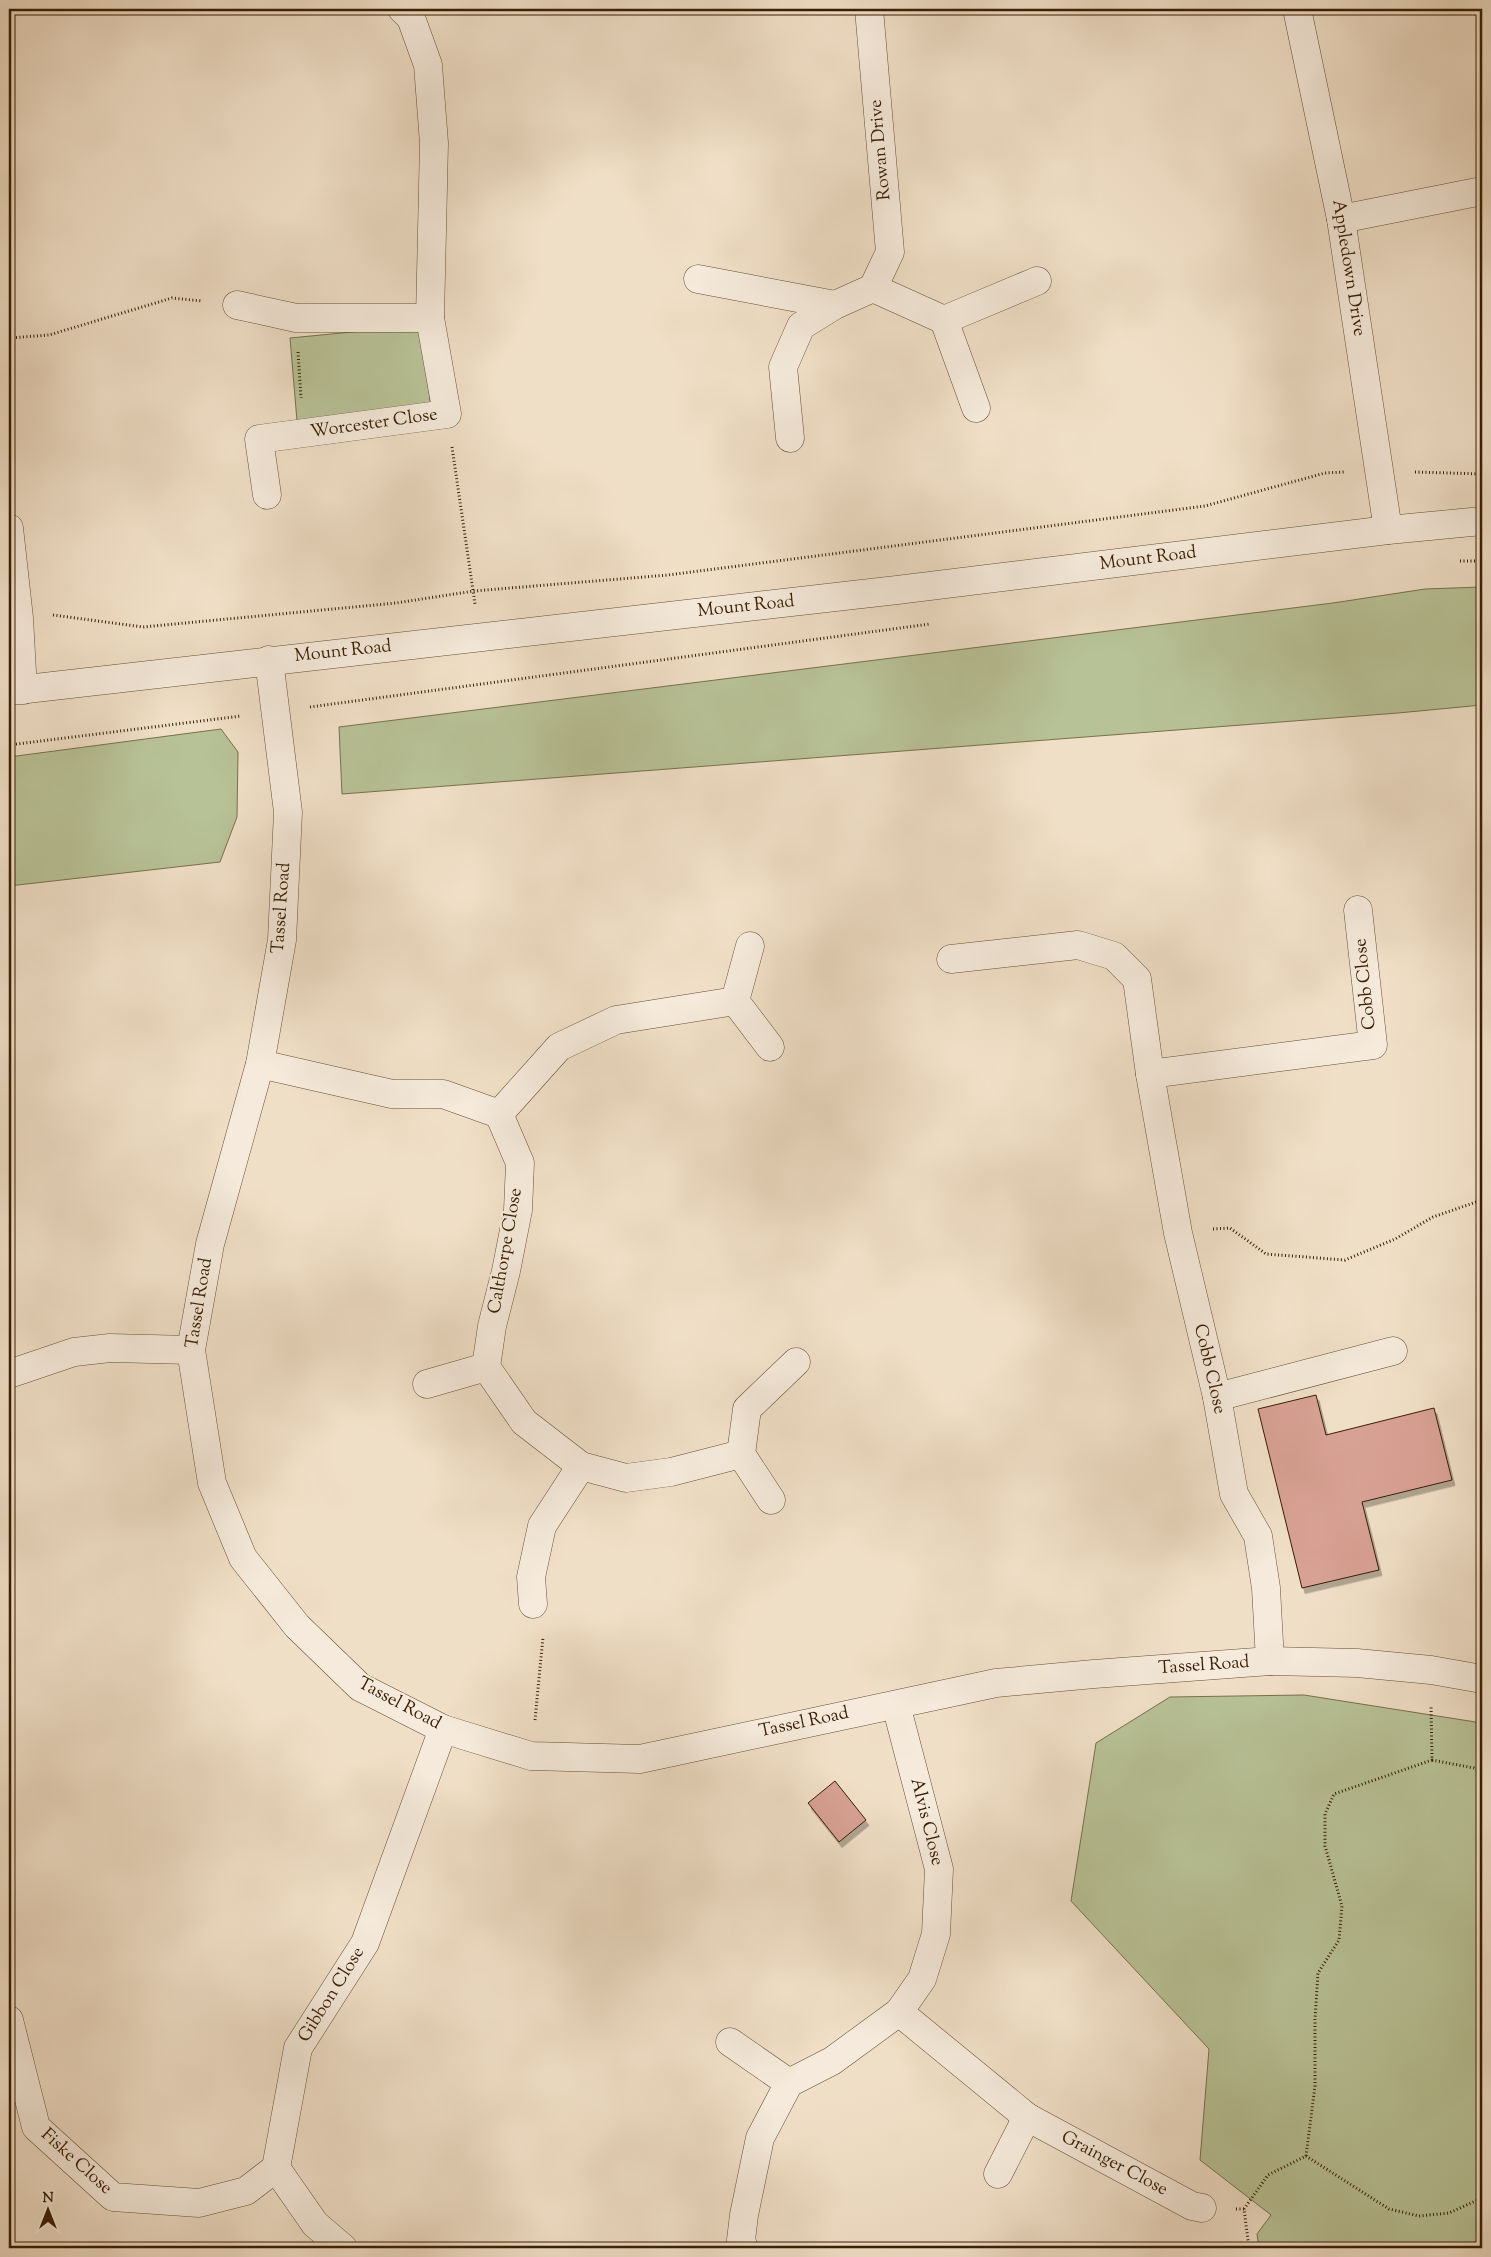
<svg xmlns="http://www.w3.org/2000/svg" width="1491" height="2257" font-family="'Sorts Mill Goudy',serif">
  <defs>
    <filter id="shadow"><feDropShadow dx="3" dy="5.5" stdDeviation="0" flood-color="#0004"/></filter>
  </defs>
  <rect width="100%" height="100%" fill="#f0dfc7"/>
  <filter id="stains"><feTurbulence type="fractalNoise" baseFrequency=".004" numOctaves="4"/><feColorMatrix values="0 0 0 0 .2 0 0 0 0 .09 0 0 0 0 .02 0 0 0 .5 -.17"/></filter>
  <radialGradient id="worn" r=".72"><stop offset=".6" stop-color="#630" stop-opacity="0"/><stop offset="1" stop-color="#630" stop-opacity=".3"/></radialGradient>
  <g fill="#b8c297" stroke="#78704d">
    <path d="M424,325L431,414L297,421L290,338Z"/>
    <path d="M1482,587V705L1398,713L342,794L339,727L1333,603L1425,589Z"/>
    <path d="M221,729L238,752L237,817L220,862L9,886V757Z"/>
    <path d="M1304,1695L1482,1723V2248H1259L1257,2234L1271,2215L1200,2160L1209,2049L1071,1901L1096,1743L1170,1697Z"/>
  </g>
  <g fill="#d8a195" stroke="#391e03" filter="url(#shadow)">
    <path d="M1316,1395L1326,1435L1434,1408L1452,1480L1362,1502L1379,1570L1302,1588L1258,1409Z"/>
    <path d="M835,1781L866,1820L839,1842L808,1803Z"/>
  </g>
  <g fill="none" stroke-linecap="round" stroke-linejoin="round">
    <defs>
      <g id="minor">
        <path d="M1297,9L1341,219L1388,530"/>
        <path d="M1341,219L1482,191"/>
        <path d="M698,279L835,305"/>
        <path d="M873,288L944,320L976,408"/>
        <path d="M237,305L296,318H430"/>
        <path d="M944,320L1037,281"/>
        <path d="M790,438L783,367L801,326L835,305L873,288L890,252L869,9"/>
        <path d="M267,495L259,439L447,414L430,318L434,143L428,65L411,18L402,9"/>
        <path d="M9,528L19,618L23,690"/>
        <path d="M269,660L288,812L282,940L260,1064L210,1244L191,1350L212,1483L243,1558L297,1626L360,1687L443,1729L531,1756L640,1759L996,1683L1094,1674L1270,1661L1357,1663L1431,1670L1482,1679"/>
        <path d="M9,691L897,590L1388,530L1482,521"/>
        <path d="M750,946L735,1001L770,1047"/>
        <path d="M951,959L1078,945L1114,956L1137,979L1150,1074L1178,1233L1217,1397L1234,1494L1258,1536L1266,1588L1270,1661"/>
        <path d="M260,1064L392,1094H443L499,1114L520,1163L518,1210L506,1271L492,1326L486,1367L524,1422L581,1466L626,1478L671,1472L741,1454"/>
        <path d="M1150,1074L1373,1045L1358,910"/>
        <path d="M499,1114L559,1047L616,1020L735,1001"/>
        <path d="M9,1374L74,1352L110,1348L191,1350"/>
        <path d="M427,1384L486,1367"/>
        <path d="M1217,1397L1393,1351"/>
        <path d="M771,1500L741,1454L747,1409L796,1362"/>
        <path d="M533,1604L531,1577L542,1526L581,1466"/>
        <path d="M899,2012L1027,2117L1192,2206L1202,2208"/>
        <path d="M9,2020L36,2127L113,2197L199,2203L246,2191L276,2168"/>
        <path d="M730,2042L789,2083"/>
        <path d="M998,2174L1027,2117"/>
        <path d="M343,2248L315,2224L276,2168L298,2048L365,1943L443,1729"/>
        <path d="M744,2248L741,2240L744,2215L760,2138L789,2083L832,2061L899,2012L922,1979L936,1934L939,1869L896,1705"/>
      </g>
    </defs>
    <use href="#minor" stroke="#674e34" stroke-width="29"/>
    <g stroke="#391e03" stroke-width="3" stroke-dasharray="1 2.5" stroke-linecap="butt">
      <path d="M9,338L49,335L172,298L202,301"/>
      <path d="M298,352L301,398"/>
      <path d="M452,447L475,604"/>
      <path d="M1415,472L1482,474"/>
      <path d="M1460,561H1482"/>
      <path d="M53,615L143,627L396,603L474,591L668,575L1205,506L1325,473L1344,472"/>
      <path d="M310,707L930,624"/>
      <path d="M9,745L241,716"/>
      <path d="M1213,1229L1230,1228L1266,1254L1345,1260L1395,1239L1433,1217L1482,1200"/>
      <path d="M535,1720L543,1637"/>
      <path d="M1432,1760L1474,1768L1482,1772"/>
      <path d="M1306,2156L1315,2086V2020L1318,1973L1339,1940L1342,1906L1325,1846V1814L1334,1794L1432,1760L1431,1705"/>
      <path d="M1236,2209H1244L1249,2248"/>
      <path d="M1244,2209L1268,2175L1306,2156L1389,2209L1419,2216L1449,2213L1482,2198"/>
    </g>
    <use href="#minor" stroke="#f5eadb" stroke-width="28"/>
  </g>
  <g text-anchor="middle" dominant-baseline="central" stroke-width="4.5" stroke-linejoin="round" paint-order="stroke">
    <g font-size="18" fill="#391e03" stroke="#f5eadb">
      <text transform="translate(881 150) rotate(-95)">Rowan Drive</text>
      <text transform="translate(1348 268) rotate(81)">Appledown Drive</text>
      <text transform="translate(374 424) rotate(-8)">Worcester Close</text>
      <text transform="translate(1148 559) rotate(-7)">Mount Road</text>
      <text transform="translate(746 607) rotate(-6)">Mount Road</text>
      <text transform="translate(343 652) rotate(-6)">Mount Road</text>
      <text transform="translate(282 908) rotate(-86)">Tassel Road</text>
      <text transform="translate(1366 984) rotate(-96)">Cobb Close</text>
      <text transform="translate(506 1251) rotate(-80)">Calthorpe Close</text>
      <text transform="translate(200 1303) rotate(-81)">Tassel Road</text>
      <text transform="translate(1209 1369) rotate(77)">Cobb Close</text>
      <text transform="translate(1204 1666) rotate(-4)">Tassel Road</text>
      <text transform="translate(399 1704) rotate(28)">Tassel Road</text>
      <text transform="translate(804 1723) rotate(-12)">Tassel Road</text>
      <text transform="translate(926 1822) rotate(76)">Alvis Close</text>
      <text transform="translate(332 1995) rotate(-58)">Gibbon Close</text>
      <text transform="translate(76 2162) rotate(42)">Fiske Close</text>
      <text transform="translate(1114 2164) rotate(28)">Grainger Close</text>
    </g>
  </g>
  <rect width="1491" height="2257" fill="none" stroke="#f0dfc7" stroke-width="30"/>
  <rect x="10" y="10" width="1471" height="2237" fill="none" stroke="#391e03" stroke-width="2.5"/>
  <rect x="15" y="15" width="1461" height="2227" fill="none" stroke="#391e03"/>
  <g transform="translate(48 2210)" stroke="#f5eadb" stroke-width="4" paint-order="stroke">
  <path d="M0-4L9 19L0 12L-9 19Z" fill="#391e03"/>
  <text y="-8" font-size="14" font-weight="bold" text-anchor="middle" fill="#391e03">N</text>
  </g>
  <rect width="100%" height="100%" filter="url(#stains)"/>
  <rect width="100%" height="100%" fill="url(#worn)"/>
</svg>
